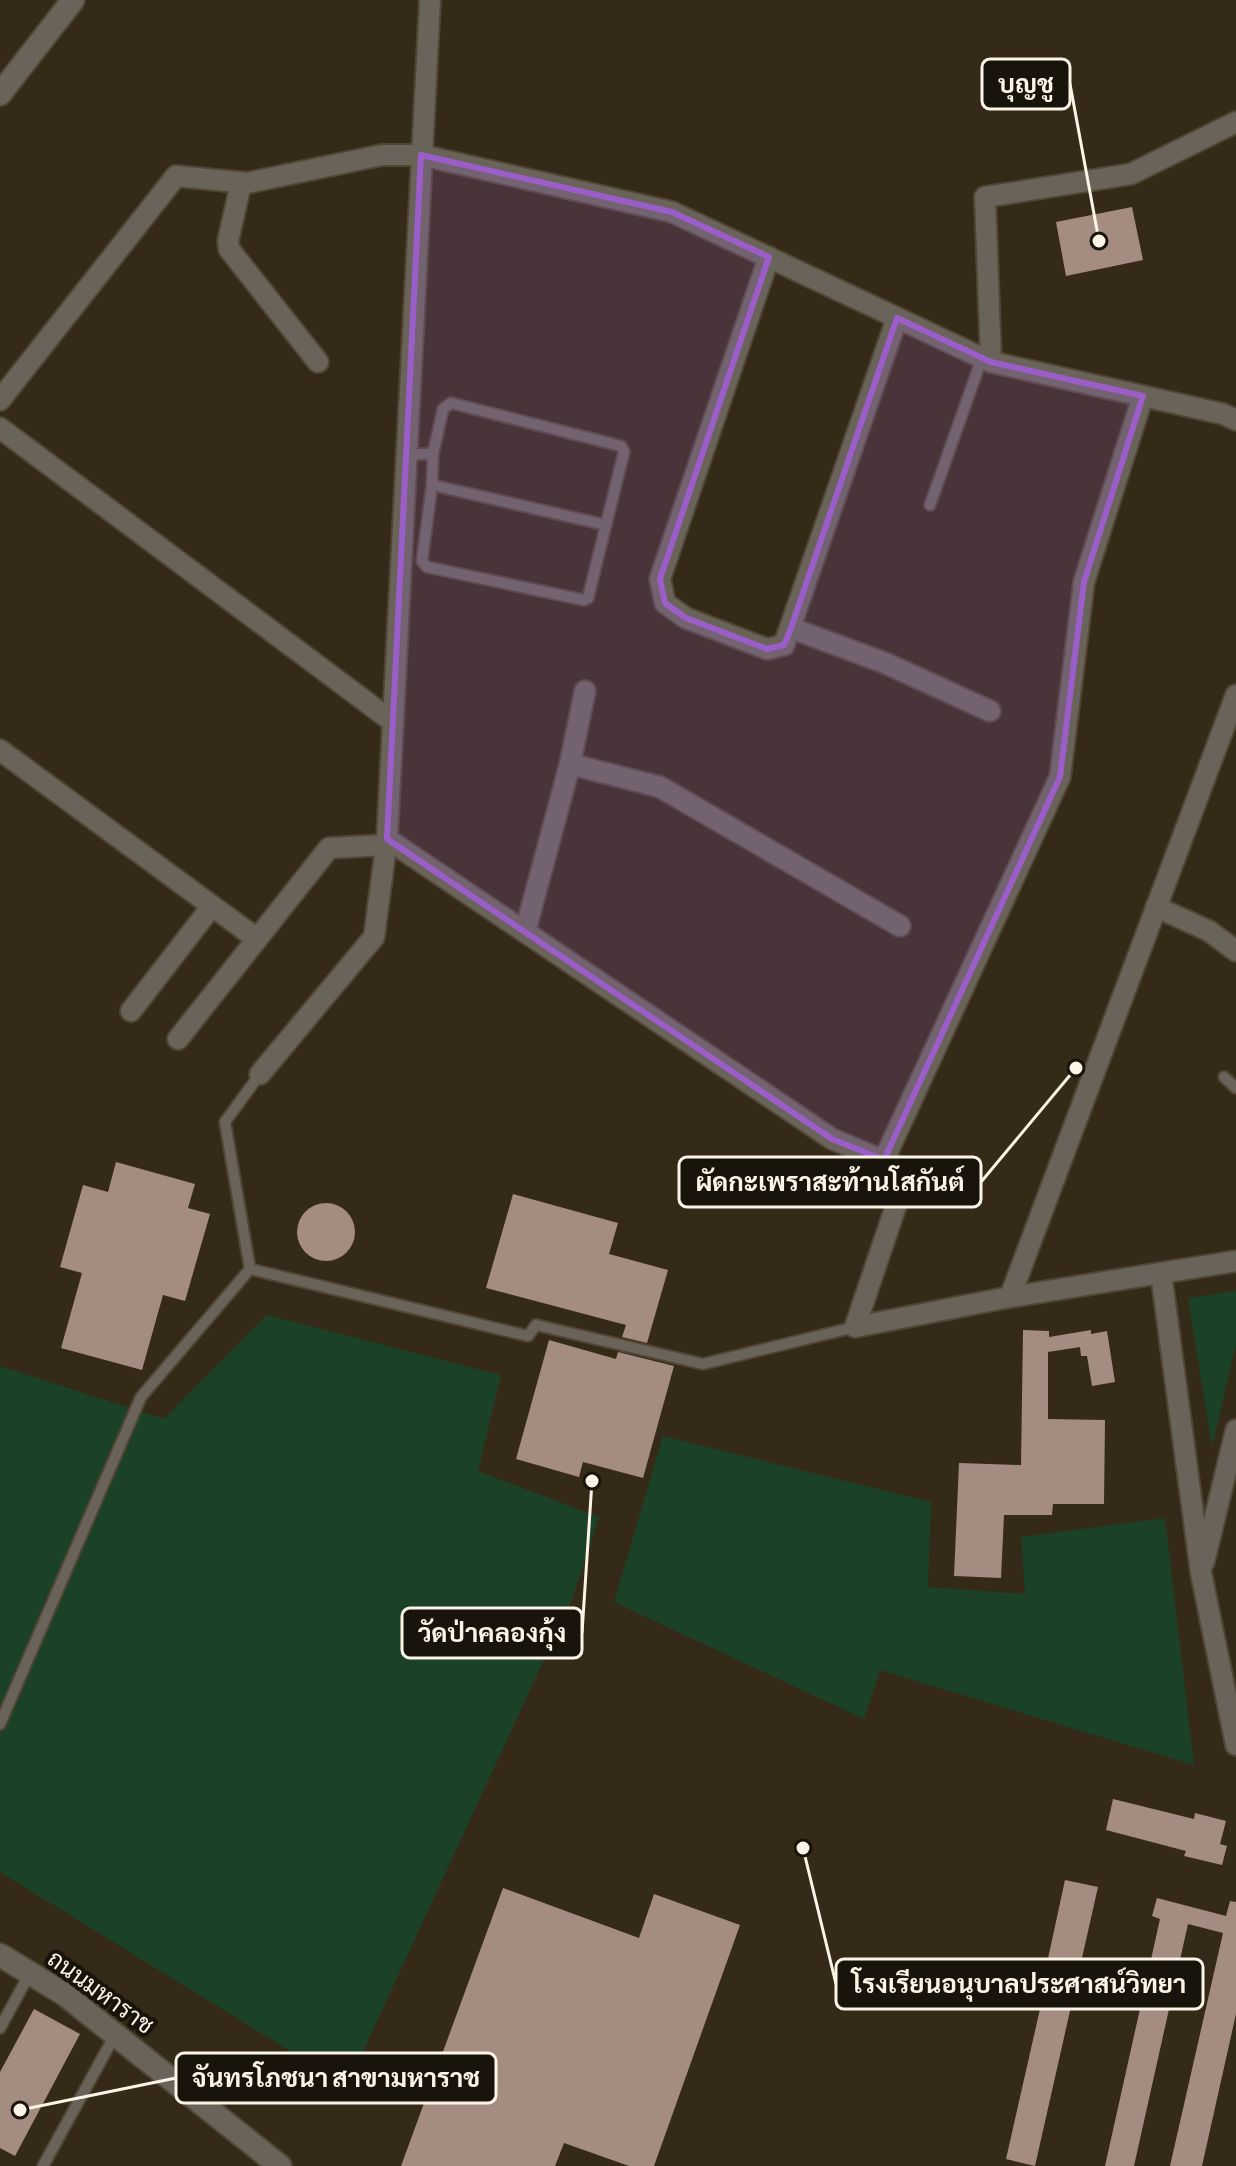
<svg xmlns="http://www.w3.org/2000/svg" width="1236" height="2166" font-family="'Alegreya Sans',Sarabun,sans-serif">
  <rect width="100%" height="100%" fill="#352a17"/>
  <g fill="#1b4226">
    <path d="M1236,1291V1344L1212,1448L1188,1298Z"/>
    <path d="M267,1315L501,1375L478,1471L599,1517L573,1597L347,2086L0,1872V1366L164,1419Z"/>
    <path d="M663,1436L931,1502L928,1587L1025,1594L1021,1537L1165,1518L1194,1765L880,1670L864,1719L614,1602Z"/>
  </g>
  <g fill="#a58c80">
    <path d="M1132,207L1143,260L1066,276L1056,222Z"/>
    <path d="M116,1162L195,1184L188,1208L210,1214L185,1301L163,1295L142,1370L61,1348L82,1273L60,1267L83,1185L108,1192Z"/>
    <path d="M513,1194L618,1223L609,1254L668,1270L647,1343L622,1337L626,1325L486,1288Z"/>
    <circle cx="326" cy="1232" r="29"/>
    <path d="M1023,1330L1049,1331V1337L1091,1330V1334L1107,1331L1115,1382L1092,1386L1087,1356H1081L1080,1347L1048,1352V1419L1105,1420L1104,1504H1053L1052,1515H1004L1001,1578L954,1576L959,1463L1021,1465Z"/>
    <path d="M549,1340L616,1359L618,1352L674,1366L643,1478L583,1462L579,1477L516,1459Z"/>
    <path d="M1113,1799L1194,1819L1195,1813L1226,1821L1220,1844L1227,1846L1222,1865L1184,1856L1186,1851L1106,1830Z"/>
    <path d="M1065,1880L1098,1887L1035,2166L1006,2159L1047,1978L1044,1977Z"/>
    <path d="M503,1888L639,1938L654,1894L740,1925L654,2166H629L564,2143L555,2166H401Z"/>
    <path d="M1157,1898L1226,1916L1230,1901L1236,1902V2014L1202,2166H1170L1223,1933L1188,1924L1134,2166H1105L1160,1919L1152,1916Z"/>
    <path d="M34,2009L80,2034L15,2156L0,2148V2072Z"/>
  </g>
  <g fill="none" stroke-linecap="round" stroke-linejoin="round">
    <defs>
      <g id="service">
        <path d="M406,454H433L443,409L451,403L621,446L624,452L588,598L584,600L427,567L422,561L432,485"/>
        <path d="M433,454L432,485L606,525"/>
        <path d="M930,505L982,358"/>
        <path d="M260,1074L225,1122L250,1269L528,1336L536,1325L703,1364L855,1327"/>
        <path d="M1224,1077L1236,1088"/>
        <path d="M0,1724L141,1397L250,1269"/>
        <path d="M0,2028L30,1973"/>
        <path d="M43,2166L115,2035"/>
      </g>
      <g id="minor">
        <path d="M430,0L387,839L832,1139L899,1167L903,1173L904,1182L855,1327L1010,1297L1236,1261"/>
        <path d="M241,183L228,241L229,249L318,362"/>
        <path d="M769,257L660,579L665,603L686,618L767,649L784,645L897,318"/>
        <path d="M991,362L985,197L1131,174L1236,122"/>
        <path d="M0,400L176,176L247,183L382,155H421L672,212L991,362L1223,414L1236,420"/>
        <path d="M0,428L393,722"/>
        <path d="M791,628L885,663L990,711"/>
        <path d="M0,750L257,939"/>
        <path d="M570,764L660,787L900,926"/>
        <path d="M1156,907L1209,931L1236,951"/>
        <path d="M525,932L570,764L585,691"/>
        <path d="M131,1011L212,906"/>
        <path d="M178,1039L329,848L386,845"/>
        <path d="M260,1074L374,937L387,839"/>
        <path d="M884,1160L1060,777L1084,582L1143,396"/>
        <path d="M1161,1273L1201,1573L1236,1745"/>
        <path d="M1010,1297L1236,695"/>
        <path d="M1204,1562L1236,1430"/>
      </g>
      <g id="tertiary">
        <path d="M0,94L73,0"/>
        <path d="M0,1955L64,1994L280,2166"/>
      </g>
    </defs>
    <use href="#service" stroke="#514634" stroke-width="14"/>
    <use href="#minor" stroke="#514634" stroke-width="24"/>
    <use href="#tertiary" stroke="#514634" stroke-width="26"/>
    <use href="#service" stroke="#69635a" stroke-width="10"/>
    <use href="#minor" stroke="#69635a" stroke-width="20"/>
    <use href="#tertiary" stroke="#69635a" stroke-width="22"/>
  </g>
  <path fill="#9b5ec9" fill-opacity="0.2" stroke="#9b5ec9" stroke-width="6" stroke-linejoin="round" d="M421,155L672,212L769,257L660,579L665,603L686,618L767,649L784,645L791,628L897,318L991,362L1143,396L1084,582L1060,777L884,1160L832,1139L387,839Z"/>
  <g text-anchor="middle" dominant-baseline="central" stroke-width="8" stroke-linejoin="round" paint-order="stroke">
    <g font-size="24" fill="#fbf4e7" stroke="#19140b">
      <text transform="translate(100 1993) rotate(36)">ถนนมหาราช</text>
    </g>
  </g>
  <path fill="none" stroke="#fbf4e7" stroke-width="3" d="M1099 241L1070 84M1076 1068L981 1182M592 1481L582 1633M803 1848L836 1984M20 2110L176 2078"/>
  <g fill="#fbf4e7" stroke="#19140b" stroke-width="3">
    <circle cx="1099" cy="241" r="8"/>
    <circle cx="1076" cy="1068" r="8"/>
    <circle cx="592" cy="1481" r="8"/>
    <circle cx="803" cy="1848" r="8"/>
    <circle cx="20" cy="2110" r="8"/>
  </g>
  <g fill="#19140b" stroke="#fbf4e7" stroke-width="3">
    <rect x="982" y="59" width="88" height="50" rx="8"/>
    <rect x="679" y="1157" width="302" height="50" rx="8"/>
    <rect x="402" y="1608" width="180" height="50" rx="8"/>
    <rect x="836" y="1959" width="367" height="50" rx="8"/>
    <rect x="176" y="2053" width="320" height="50" rx="8"/>
  </g>
  <g font-size="26" text-anchor="middle" font-weight="bold" fill="#fbf4e7">
    <text x="1026" y="93">บุญชู</text>
    <text x="830" y="1191">ผัดกะเพราสะท้านโสกันต์</text>
    <text x="492" y="1642">วัดป่าคลองกุ้ง</text>
    <text x="1019" y="1993">โรงเรียนอนุบาลประศาสน์วิทยา</text>
    <text x="336" y="2087">จันทรโภชนา สาขามหาราช</text>
  </g>
</svg>
